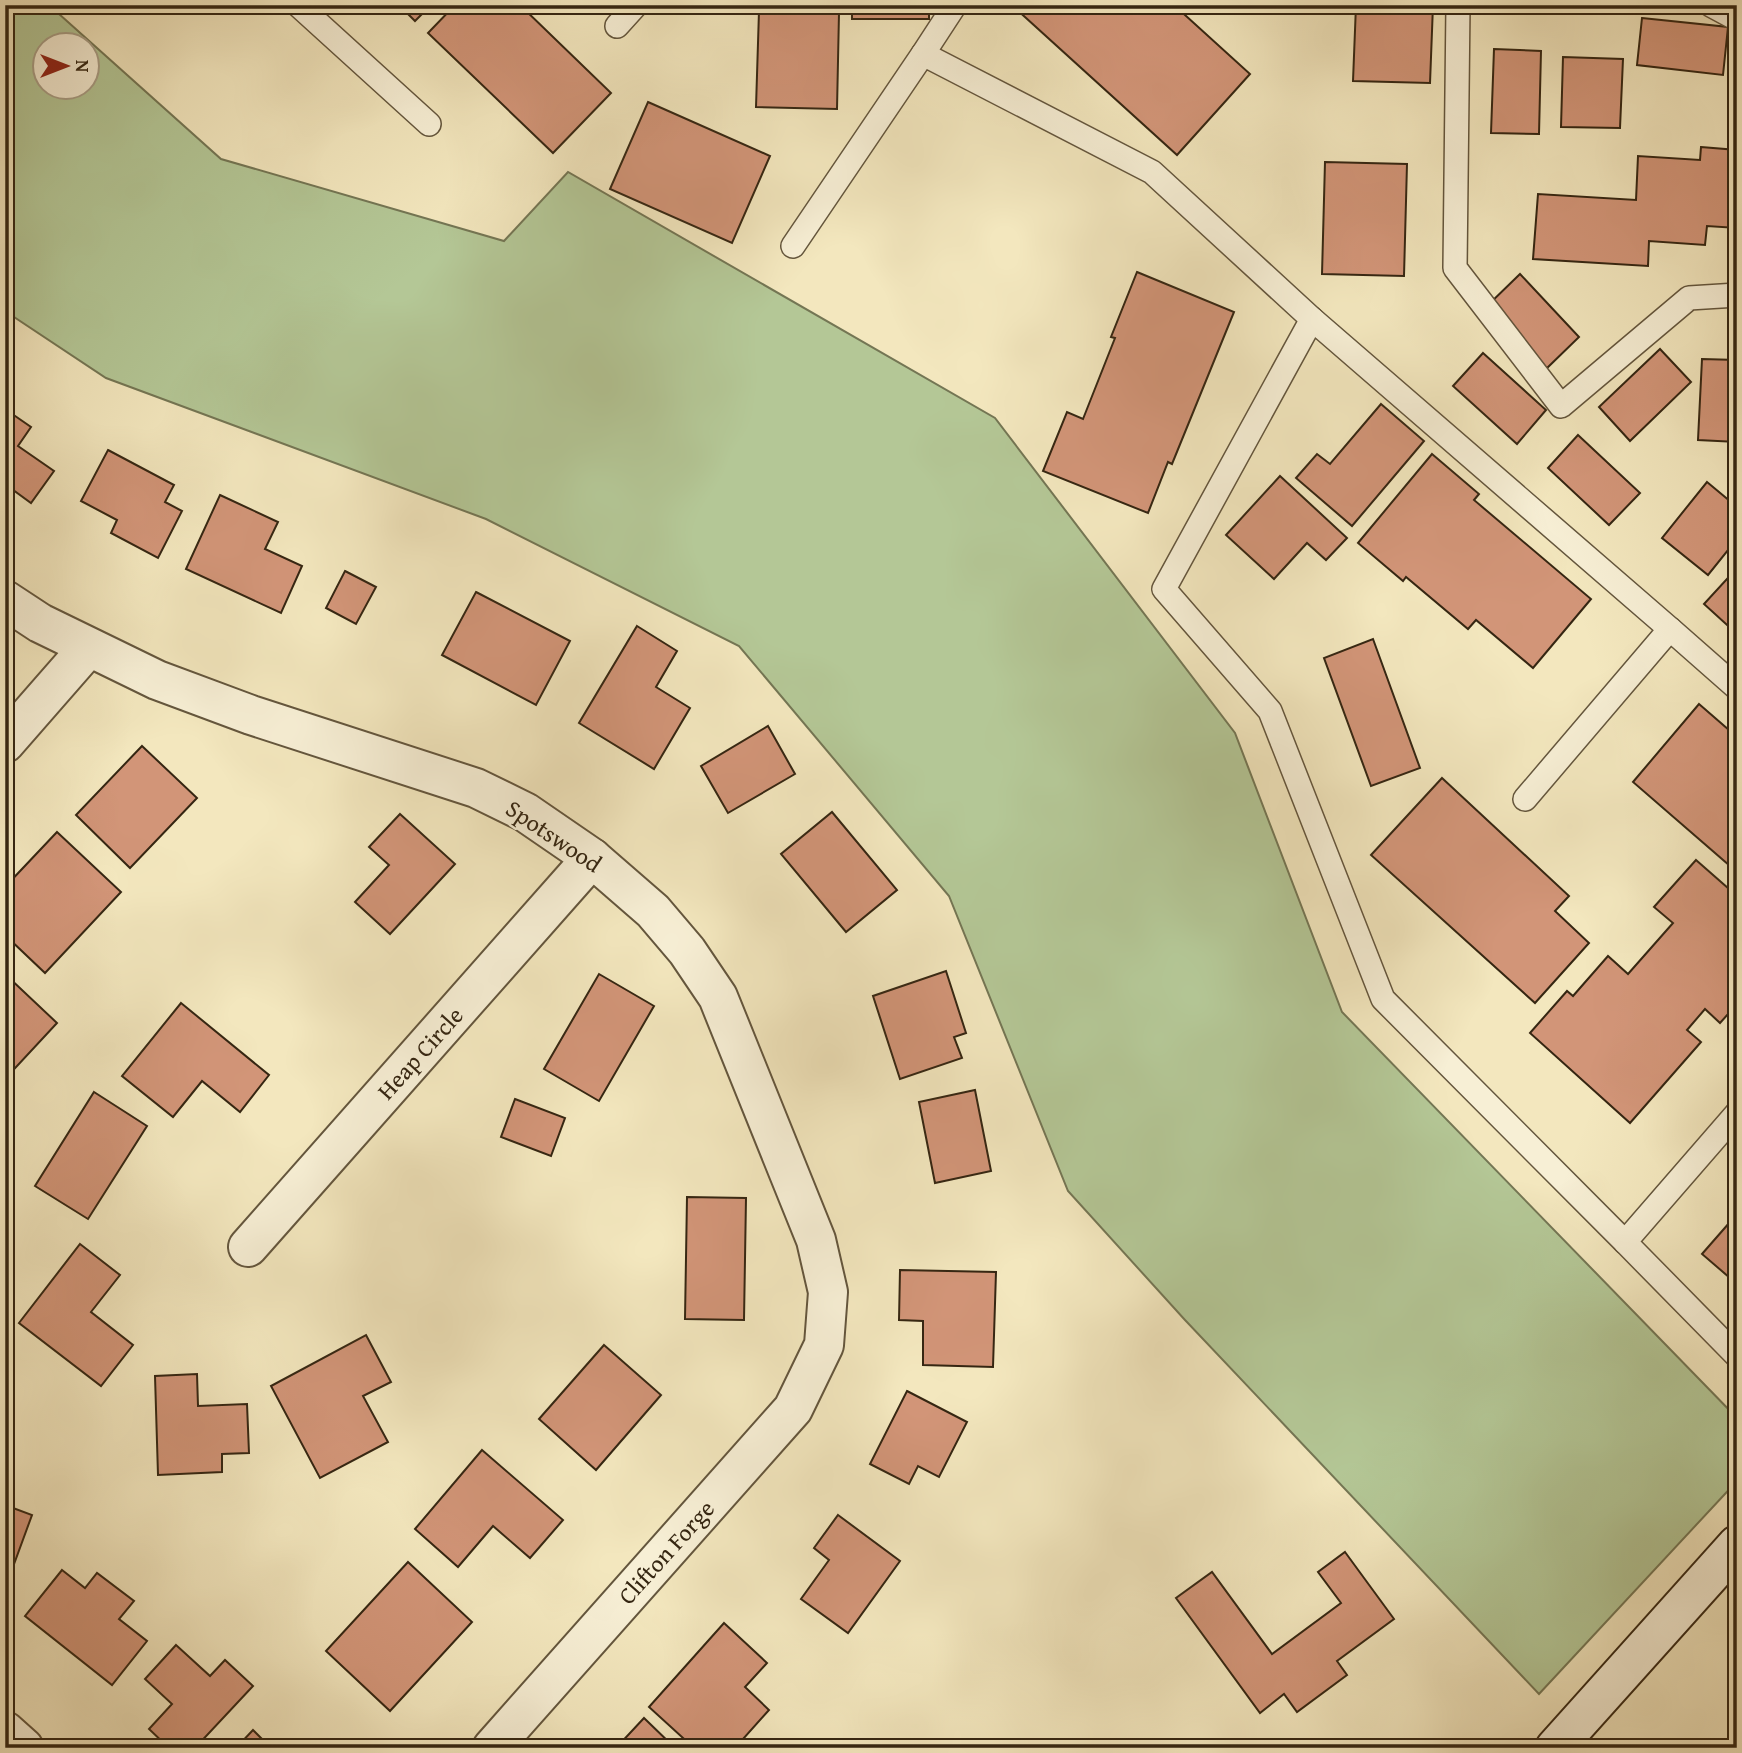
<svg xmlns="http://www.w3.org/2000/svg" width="1742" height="1753" font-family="'Gentium Book Plus',serif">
  <rect width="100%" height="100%" fill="#f3e7be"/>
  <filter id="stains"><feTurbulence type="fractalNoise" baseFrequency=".00286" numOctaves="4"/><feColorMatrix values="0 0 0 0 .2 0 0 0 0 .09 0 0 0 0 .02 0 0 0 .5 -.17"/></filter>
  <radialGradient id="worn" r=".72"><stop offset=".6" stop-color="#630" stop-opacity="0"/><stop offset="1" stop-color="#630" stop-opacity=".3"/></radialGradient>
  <path fill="#b4c796" stroke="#747654" stroke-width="2" fill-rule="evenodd" d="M5,5H49L221,159L504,241L568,172L995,418L1235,733L1342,1012L1737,1418V1481L1539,1694L1185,1320L1068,1191L949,896L739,646L486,519L106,378L5,311ZM46,46H88V88H46Z"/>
  <g fill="#d29578" stroke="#352612" stroke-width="2">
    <path d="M399,5H431L415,21Z"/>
    <path d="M455,5H520L611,93L553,153L428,33Z"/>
    <rect x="852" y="5" width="77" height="14"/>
    <path d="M1016,5H1174L1250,74L1177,155L1014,7Z"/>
    <path d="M1356,5H1433L1430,83L1353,81Z"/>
    <path d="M759,11L839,13L837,109L756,107Z"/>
    <path d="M1642,18L1728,27L1723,75L1637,65Z"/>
    <path d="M1494,49L1541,51L1539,134L1491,133Z"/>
    <path d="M1563,57L1623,59L1620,128L1561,127Z"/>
    <path d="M648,102L770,156L732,243L610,189Z"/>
    <path d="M1701,147L1737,150V228L1707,226L1705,245L1649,241L1648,266L1533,259L1538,194L1636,200L1638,156L1700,160Z"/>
    <path d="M1325,162L1407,164L1404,276L1322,274Z"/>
    <path d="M1137,272L1234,312L1172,464L1168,462L1148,513L1043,471L1067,412L1083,419L1115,338L1111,337Z"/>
    <path d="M1520,274L1579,337L1545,370L1486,307Z"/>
    <path d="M1660,349L1691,382L1630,441L1599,407Z"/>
    <path d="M1483,353L1546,410L1517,444L1453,386Z"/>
    <path d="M1702,359L1737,360V442L1698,440Z"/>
    <path d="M1381,404L1424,441L1352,526L1296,478L1317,454L1330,464Z"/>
    <path d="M5,409L31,427L18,446L54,471L31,503L5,484Z"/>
    <path d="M1578,435L1640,493L1609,525L1548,468Z"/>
    <path d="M108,450L174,485L165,502L182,511L158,558L111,533L117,520L81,501Z"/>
    <path d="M1432,454L1479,494L1474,500L1591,599L1533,668L1476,620L1468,629L1406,577L1403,581L1358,543Z"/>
    <path d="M1280,476L1347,538L1326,560L1307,543L1274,579L1226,535Z"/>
    <path d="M1707,482L1737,507V539L1708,575L1662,538Z"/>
    <path d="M220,495L278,522L265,549L302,566L281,613L186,569Z"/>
    <path d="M1737,568V634L1704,604Z"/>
    <path d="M345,571L376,587L356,624L326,608Z"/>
    <path d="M476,592L570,641L536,705L442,655Z"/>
    <path d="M637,626L677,651L656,687L690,708L654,769L579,723Z"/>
    <path d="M1373,639L1420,768L1371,786L1324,658Z"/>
    <path d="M1699,704L1737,737V872L1633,782Z"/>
    <path d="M768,726L795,774L728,813L701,766Z"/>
    <path d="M142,746L197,798L130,868L76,815Z"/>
    <path d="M1442,778L1569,896L1555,911L1589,943L1535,1003L1371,855Z"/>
    <path d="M832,812L897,890L846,932L781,854Z"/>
    <path d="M400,814L455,864L390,934L355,902L389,865L369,847Z"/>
    <path d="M57,832L121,892L45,973L5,935V887Z"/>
    <path d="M1696,860L1737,896V1004L1720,1023L1705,1009L1687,1030L1701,1042L1630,1123L1530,1033L1567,991L1573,996L1608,956L1628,974L1673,923L1654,907Z"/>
    <path d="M946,971L966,1033L954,1037L962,1058L900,1079L873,996Z"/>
    <path d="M5,974L57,1023L5,1079Z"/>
    <path d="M599,974L654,1006L599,1101L544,1069Z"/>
    <path d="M181,1003L269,1075L240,1112L202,1081L173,1117L122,1076Z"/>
    <path d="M975,1090L991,1171L935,1183L919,1102Z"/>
    <path d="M94,1092L147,1126L88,1219L35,1186Z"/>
    <path d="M515,1099L565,1118L551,1156L501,1137Z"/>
    <path d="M687,1197L746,1198L744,1320L685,1319Z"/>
    <path d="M1737,1214V1284L1702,1254Z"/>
    <path d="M80,1244L120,1275L91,1312L133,1345L101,1386L19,1323Z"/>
    <path d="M900,1270L996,1272L993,1367L923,1365V1321L899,1320Z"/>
    <path d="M366,1335L391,1382L363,1396L388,1442L320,1478L271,1386Z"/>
    <path d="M604,1345L661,1395L596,1470L539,1419Z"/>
    <path d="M197,1374L198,1406L247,1404L249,1453L222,1454V1472L158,1475L155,1376Z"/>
    <path d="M907,1391L967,1422L939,1477L918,1466L909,1484L870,1464Z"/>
    <path d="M482,1450L563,1520L530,1558L493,1526L458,1567L415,1529Z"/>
    <path d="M5,1505L32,1515L6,1586L5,1585Z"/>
    <path d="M838,1515L900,1561L848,1633L801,1599L829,1560L814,1548Z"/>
    <path d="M1345,1552L1394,1619L1337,1661L1347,1675L1297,1712L1284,1694L1260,1713L1176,1598L1212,1572L1272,1654L1341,1603L1318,1572Z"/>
    <path d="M408,1562L472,1622L390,1711L326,1651Z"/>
    <path d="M62,1570L85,1588L97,1573L134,1601L119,1619L147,1641L112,1685L25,1616Z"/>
    <path d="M724,1623L767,1663L745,1687L769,1710L735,1748H694L649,1707Z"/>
    <path d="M176,1645L210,1676L225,1660L253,1686L195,1748H169L149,1729L172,1704L145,1679Z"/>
    <path d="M644,1718L675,1748H616Z"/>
    <path d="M253,1730L271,1748H236Z"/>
  </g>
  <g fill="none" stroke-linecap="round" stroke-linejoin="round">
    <defs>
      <g id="service">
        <path d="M298,5L429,124"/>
        <path d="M1458,5L1455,268L1561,406L1689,298L1737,295"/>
        <path d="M1711,5L1737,19"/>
        <path d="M617,26L636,5"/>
        <path d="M923,54L955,5"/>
        <path d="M793,246L923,54L1152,172L1312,319"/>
        <path d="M1525,799L1670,629L1737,688"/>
        <path d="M1737,1113L1625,1242L1737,1356"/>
        <path d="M1625,1242L1383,999L1270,711L1164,589L1312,319L1670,629"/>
      </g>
      <g id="minor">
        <path d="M5,600L40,623L157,680L251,715L476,788L525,812L592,858L653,911L687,951L718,997L816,1240L828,1292L824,1345L793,1409L492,1748"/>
        <path d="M5,743L88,648"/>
        <path d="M248,1247L592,858"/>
        <path d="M5,1731L24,1748"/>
      </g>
      <path id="secondary" d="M1555,1748L1737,1545"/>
    </defs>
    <use href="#service" stroke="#64563d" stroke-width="26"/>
    <use href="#minor" stroke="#64563d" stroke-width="42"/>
    <use href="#secondary" stroke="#352612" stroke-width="42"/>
    <use href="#service" stroke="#f7efd5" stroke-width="23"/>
    <use href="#minor" stroke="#f7efd5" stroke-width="38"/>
    <use href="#secondary" stroke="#f7efd5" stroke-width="38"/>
  </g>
  <g text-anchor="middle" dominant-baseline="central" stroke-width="5" stroke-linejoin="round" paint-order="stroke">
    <g font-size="24" fill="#352612" stroke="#f7efd5">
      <text transform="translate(554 836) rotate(34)">Spotswood</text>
      <text transform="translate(420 1053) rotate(-48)">Heap Circle</text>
      <text transform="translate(666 1552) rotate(-48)">Clifton Forge</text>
    </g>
  </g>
  <rect width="1742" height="1753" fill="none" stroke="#f3e7be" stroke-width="28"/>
  <rect x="7" y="7" width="1728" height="1739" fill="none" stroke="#352612" stroke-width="3.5"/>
  <rect x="14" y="14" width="1714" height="1725" fill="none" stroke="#352612" stroke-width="2"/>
  <g transform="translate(66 66) rotate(90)"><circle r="33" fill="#f7efd5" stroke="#a99f87" stroke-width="2"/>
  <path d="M0-5L12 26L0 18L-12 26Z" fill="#8f2418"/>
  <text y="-10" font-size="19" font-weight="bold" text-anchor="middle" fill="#352612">N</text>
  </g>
  <rect width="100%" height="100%" filter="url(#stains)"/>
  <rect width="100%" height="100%" fill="url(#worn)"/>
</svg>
